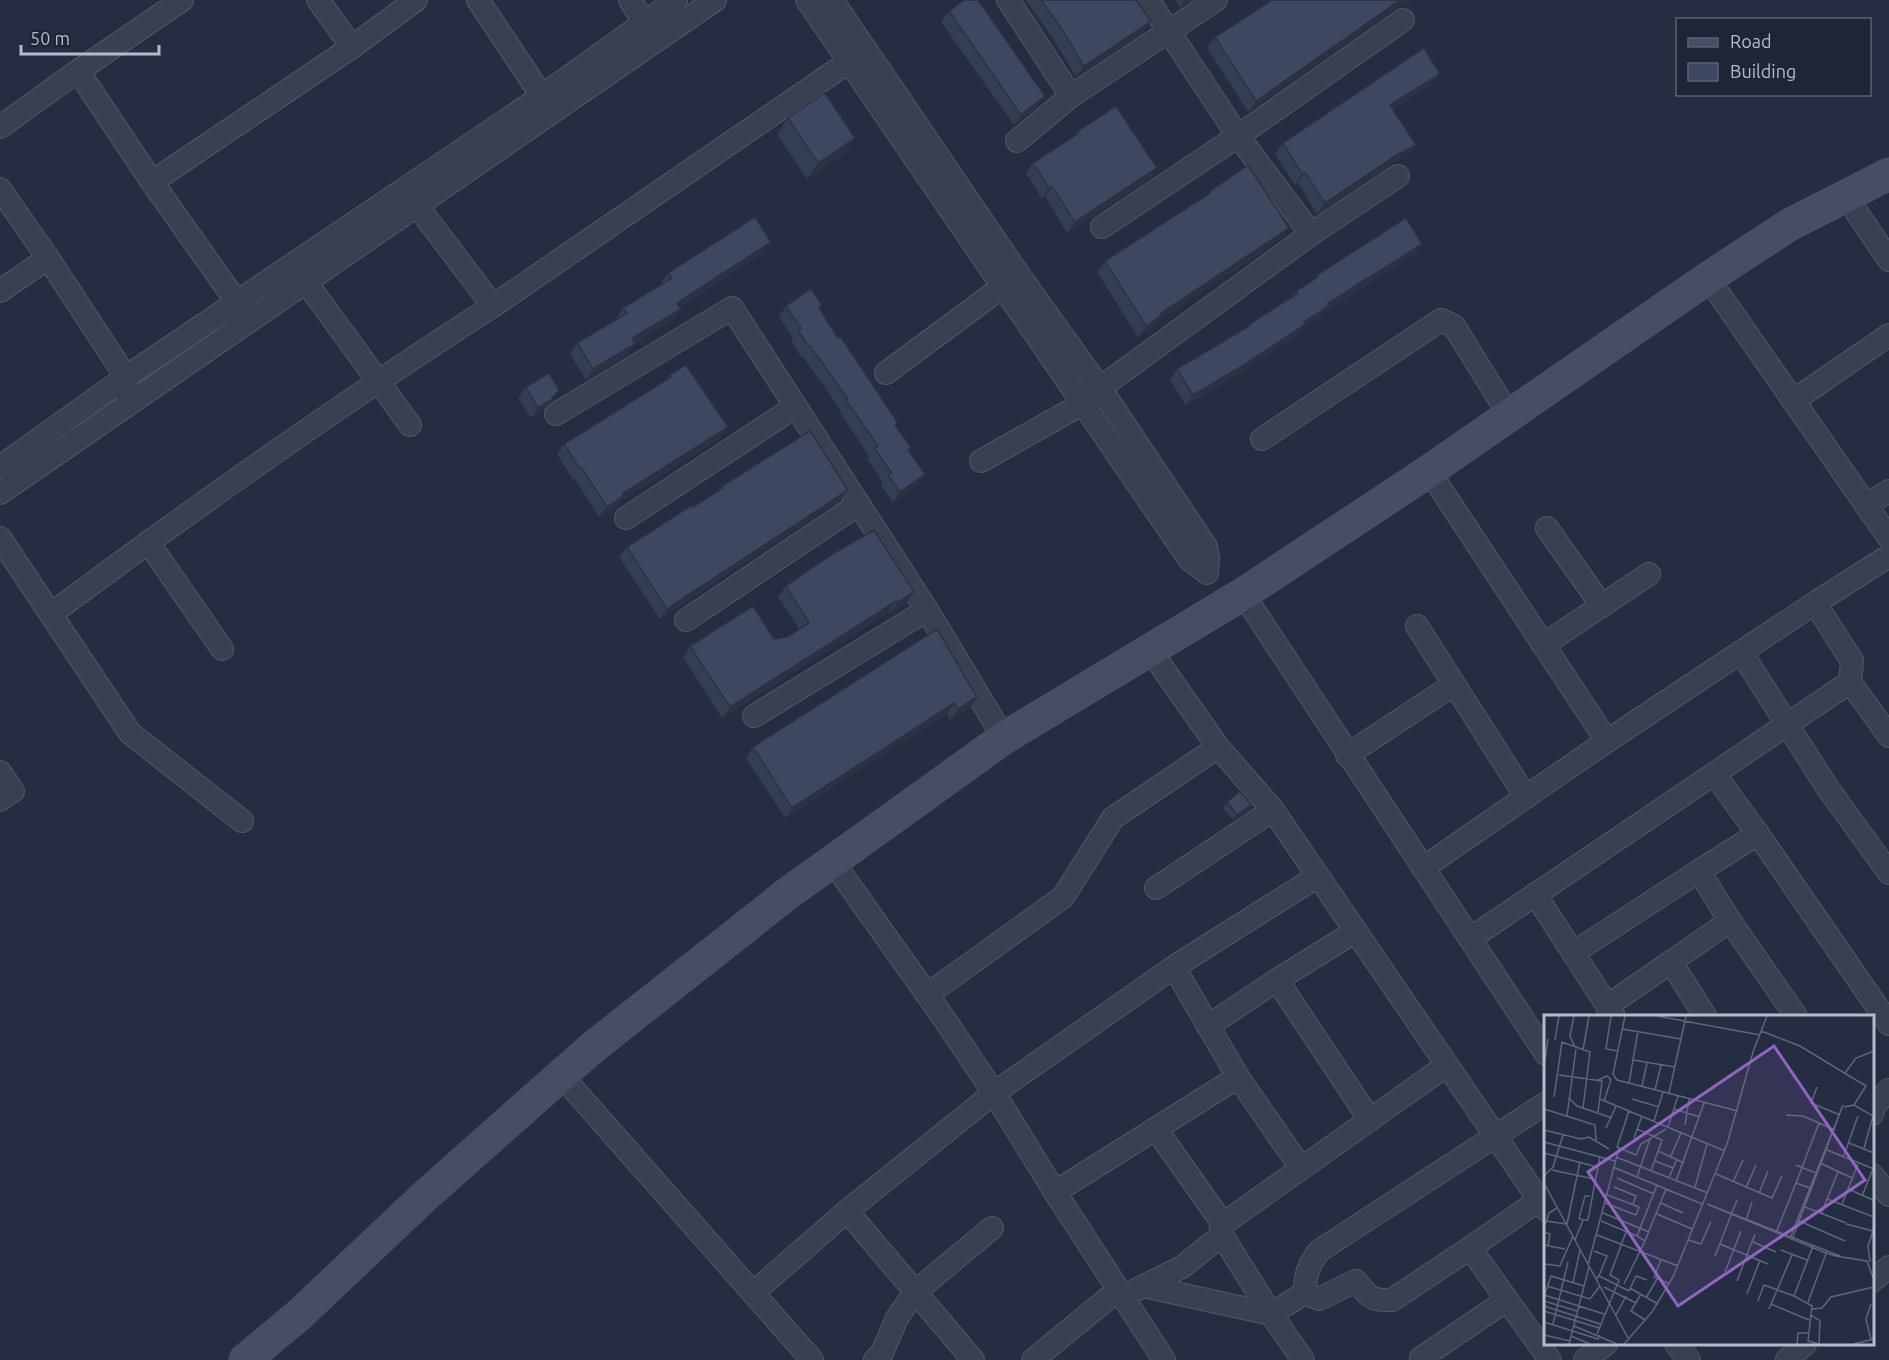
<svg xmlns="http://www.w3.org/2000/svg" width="1889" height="1360" font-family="Ubuntu,sans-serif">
  <rect width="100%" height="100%" fill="#242d42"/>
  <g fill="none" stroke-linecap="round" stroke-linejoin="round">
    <defs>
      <g id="street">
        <path d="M318,0L352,47"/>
        <path d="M478,0L542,96L541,110"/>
        <path d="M630,0L652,35"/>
        <path d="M807,0L1189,559L1207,573L1208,558L1206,547L1100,388L1019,275L832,0"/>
        <path d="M1008,0L1071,96"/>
        <path d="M1148,0L1238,136L1311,234"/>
        <path d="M78,71L152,182L236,301L234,314"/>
        <path d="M0,127L78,71L182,0"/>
        <path d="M1017,141L1071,96L1216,0"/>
        <path d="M152,182L352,47L416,0"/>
        <path d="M0,189L48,258L126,377L125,392"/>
        <path d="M409,195L493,306L860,54"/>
        <path d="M1845,195L1889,260"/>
        <path d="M1102,227L1238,136L1403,20"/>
        <path d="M298,271L410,425"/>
        <path d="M1708,278L1889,538"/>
        <path d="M0,291L48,258"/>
        <path d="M886,373L1013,279"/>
        <path d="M1793,401L1889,335"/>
        <path d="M556,414L732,308L927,610L1004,738"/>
        <path d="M1262,439L1441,320L1454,326L1509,415"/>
        <path d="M981,461L1082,404L1100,388L1311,234L1398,176"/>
        <path d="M0,467L126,377L542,96L676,0"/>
        <path d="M1429,471L1607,741"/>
        <path d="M0,493L715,0"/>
        <path d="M1866,505L1889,491"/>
        <path d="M626,518L795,407"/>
        <path d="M1547,528L1602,606"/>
        <path d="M0,538L130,733L242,821"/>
        <path d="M148,542L222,649"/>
        <path d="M1243,594L1546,1054"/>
        <path d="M51,614C195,507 342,403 493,306"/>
        <path d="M686,620L859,504"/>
        <path d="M1417,626L1526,797"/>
        <path d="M1543,645L1649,574"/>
        <path d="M1150,650L1218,747L1273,810L1546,1210"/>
        <path d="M1741,652L1827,787L1889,873"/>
        <path d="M1850,682L1889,736"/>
        <path d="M754,716L927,610"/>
        <path d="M1347,755L1453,685"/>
        <path d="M0,772L13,791L0,800"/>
        <path d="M1715,775L1758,834L1889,1024"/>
        <path d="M1758,834L1699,871L1730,921L1796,1016"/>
        <path d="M833,862L943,1017L994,1093L1055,1192L1164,1360"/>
        <path d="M1423,868L1607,741L1815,603"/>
        <path d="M1156,888L1273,810"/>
        <path d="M1535,894L1614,1016"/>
        <path d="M1471,938L1850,682L1852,661L1815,603L1889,556"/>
        <path d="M1573,953L1699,871"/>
        <path d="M1174,967L1238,1077L1301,1168"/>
        <path d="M1277,980L1370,1120"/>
        <path d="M927,995L1063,897L1113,818L1218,747"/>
        <path d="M1607,1006L1671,962"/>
        <path d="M1705,1016L1671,962L1730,921"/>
        <path d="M1208,1026L1277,980L1356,931"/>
        <path d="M561,1075L812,1360"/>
        <path d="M1872,1114L1875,1105L1889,1090"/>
        <path d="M1156,1129L1223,1224"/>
        <path d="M1872,1175L1889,1195"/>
        <path d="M1055,1192L1238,1077"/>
        <path d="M847,1211L973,1360"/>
        <path d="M1470,1248L1539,1200"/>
        <path d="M1872,1281L1889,1267"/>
        <path d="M1143,1286L1271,1314L1305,1293L1319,1299L1356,1281C1369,1297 1371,1301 1392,1300L1470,1248L1550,1360"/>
        <path d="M1138,1289L1182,1267L1222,1235"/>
        <path d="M753,1293L847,1211L994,1093L1174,967L1318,876"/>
        <path d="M1305,1293C1304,1276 1309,1265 1319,1251L1546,1103"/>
        <path d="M1676,1344L1689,1360"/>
        <path d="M1421,1358L1507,1300"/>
        <path d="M875,1360L882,1353L897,1318L915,1292L992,1228"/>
        <path d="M1033,1360L1118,1290"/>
        <path d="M1303,1360L1271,1314L1222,1235L1221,1229L1223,1224L1447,1065"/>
        <path d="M1585,1360L1606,1344"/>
        <path d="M1787,1360L1805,1344"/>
      </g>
      <path id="secondary" d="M245,1360L299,1315L426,1195L592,1048L787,894L1004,738L1243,594L1429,471L1708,278L1789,225L1889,174"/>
    </defs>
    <use href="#street" stroke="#505869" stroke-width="24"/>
    <use href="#secondary" stroke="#505869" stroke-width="33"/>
    <use href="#street" stroke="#384051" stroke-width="22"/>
    <use href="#secondary" stroke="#464e65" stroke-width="32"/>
  </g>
  <g fill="#343e53">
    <path d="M1026,0H1136L1144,32L1076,76L1053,39Z"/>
    <path d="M1175,0H1192L1180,8Z"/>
    <path d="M1272,0H1412L1411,2L1395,9L1248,112L1207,48L1215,37Z"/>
    <path d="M949,11L1045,96L1037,107L1014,125L941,22Z"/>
    <path d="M1440,74L1432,84L1393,109L1416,145L1408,156L1391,165L1317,214L1298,183L1295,185L1275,154L1283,143Z"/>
    <path d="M788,118L855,138L844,154L807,179L777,134Z"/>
    <path d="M1078,131L1157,168L1149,179L1067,233L1045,197L1042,199L1026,173L1033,163L1074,137Z"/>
    <path d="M1209,192L1289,228L1281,239L1158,321L1155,326L1138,337L1097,272L1105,261L1206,196Z"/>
    <path d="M1422,244L1415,254L1325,312L1321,317L1302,329L1298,334L1235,377L1186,405L1170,380L1177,369L1245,328L1248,325L1291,297L1296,291L1314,280L1317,275Z"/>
    <path d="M763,253L680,307L681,309L674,319L635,343L628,354L586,380L570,354L577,343L617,320L616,319L623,308L662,285L661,283L668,273Z"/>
    <path d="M786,306L820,309L896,426L908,451L925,474L917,485L893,502L881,486L883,482L867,459L869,456L839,411L840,409L803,357H801L791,341L793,338L779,317Z"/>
    <path d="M669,375L728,427L720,438L621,501L616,507L599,517L575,479L573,480L557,454L564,444L666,380Z"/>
    <path d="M526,387L551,401L543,411L531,418L518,398Z"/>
    <path d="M722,486L840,500L660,619L619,557L627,547L693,507L719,490Z"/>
    <path d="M786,586L914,592L906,603L890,613L889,612L722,718L683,657L690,646L774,639L787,637L799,629L778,597Z"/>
    <path d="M937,629L970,708L950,720L947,714L785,818L746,758L753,747Z"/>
    <path d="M1227,802L1248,811L1233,820L1223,808Z"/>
  </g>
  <g fill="#2b3243">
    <path d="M1185,0H1192L1180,8Z"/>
    <path d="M1400,0H1412L1411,2L1395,9L1248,112L1256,101Z"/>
    <path d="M1151,21L1144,32L1076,76L1084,66Z"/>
    <path d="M1440,74L1432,84L1383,116L1390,105Z"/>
    <path d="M1045,96L1037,107L1014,125L1021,115Z"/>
    <path d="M855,138L844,154L807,179L818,163Z"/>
    <path d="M1416,145L1408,156L1391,165L1317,214L1325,203L1398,154Z"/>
    <path d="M1157,168L1149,179L1067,233L1075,222Z"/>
    <path d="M1305,172L1298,183L1295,185L1302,174Z"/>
    <path d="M1052,186L1045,197L1042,199L1049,188Z"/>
    <path d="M1289,228L1281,239L1158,321L1155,326L1138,337L1146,326L1161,313Z"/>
    <path d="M771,242L763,253L670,313L677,303Z"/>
    <path d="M1422,244L1415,254L1325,312L1321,317L1302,329L1298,334L1235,377L1186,405L1193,395L1304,322L1327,304Z"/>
    <path d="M681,309L674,319L625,349L632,338Z"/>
    <path d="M635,344L628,354L586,380L593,369Z"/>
    <path d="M559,390L543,411L531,418L538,408Z"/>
    <path d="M728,427L720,438L621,501L616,507L599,517L607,507L622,494Z"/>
    <path d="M925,474L917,485L893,502L900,492Z"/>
    <path d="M848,490L840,500L660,619L667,609Z"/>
    <path d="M914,592L906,603L890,613L897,603Z"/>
    <path d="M896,601L889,612L722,718L730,707Z"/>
    <path d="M977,697L970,708L950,720L958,709Z"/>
    <path d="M954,703L947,714L785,818L792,808Z"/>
    <path d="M1251,805L1248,811L1233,820L1237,815Z"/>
  </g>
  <g fill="#3d4860" stroke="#2b3243" stroke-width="1.5">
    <path d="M964,0H978L1045,96L1021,115L949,11Z"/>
    <path d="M1041,0H1136L1151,21L1084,66L1061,28Z"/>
    <path d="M1272,0H1400L1256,101L1215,37Z"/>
    <path d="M1424,48L1440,74L1390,105L1416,145L1398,154L1325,203L1305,172L1302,174L1283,143Z"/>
    <path d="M825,93L855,138L818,163L788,118Z"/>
    <path d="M1116,106L1157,168L1075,222L1052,186L1049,188L1033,163L1079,133L1078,131Z"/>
    <path d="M1248,165L1289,228L1161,313L1162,315L1146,326L1105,261L1210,193L1209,192Z"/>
    <path d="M755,217L771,242L677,303L681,309L632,338L635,344L593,369L577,343L627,313L623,308L672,278L668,273Z"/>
    <path d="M1406,218L1422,244L1327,304L1329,306L1304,322L1306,324L1242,366L1193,395L1177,369L1249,326L1248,325L1297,294L1296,291L1318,277L1317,275Z"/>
    <path d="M811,289L822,305L819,308L838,338L840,336L898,423L895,425L911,447L908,450L925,474L900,492L888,475L892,473L874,448L878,446L846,400L848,399L810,346L809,347L798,330L801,328L786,306Z"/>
    <path d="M686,365L728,427L622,494L624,496L607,507L582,468L580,469L564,444L671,377L669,375Z"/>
    <path d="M549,373L559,390L551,400L538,408L526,387Z"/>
    <path d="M810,431L848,490L667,609L627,547L692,505L693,507L723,488L722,486Z"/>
    <path d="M874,530L914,592L897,603L896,601L730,707L690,646L753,606L774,639L787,637L809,623L786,586L831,555Z"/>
    <path d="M937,629L977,697L958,709L954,703L792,808L753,747Z"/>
    <path d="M1240,791L1251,805L1237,815L1227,802Z"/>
  </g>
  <g transform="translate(1544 1015)">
    <rect width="330" height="330" fill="#242d42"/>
    <path fill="none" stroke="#5e6679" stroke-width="1.5" d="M30,1L26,21L31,32M67,1L62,34L74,36M81,1L69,59L73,65L194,96M113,1L216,20M78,14L137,24M217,16L256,31L322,71L310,90L300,92M11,25L15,1M39,35L45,1M89,45L131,52M0,52L4,24M301,58L312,43L330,36M15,60L58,66L54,97M54,65L63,61L67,65L60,86M85,68L94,16M98,71L103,48M273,72L267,88L296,100M111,75L117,50M125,78L142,1M10,82L18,27L46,37L39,93M26,84L33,91L68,103M56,84L181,136M88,84L115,92M310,90L329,101L320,133M0,94L51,110L52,125M130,94L156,102M85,96L73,132L92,140L97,129L122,114M242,100L259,101L291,115M23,101L32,34M110,106L119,77M141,110L145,84M124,112L134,81M62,113L72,91M93,114L118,125L107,156M0,115L37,124L45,122L65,134M90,123L98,101M0,127L71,146M305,128L330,138M283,135L330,154M114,136L140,148M0,138L53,152M127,141L137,118M72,142L164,178M299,143L314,101M111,146L129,153M276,148L308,163M252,150L272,158M69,152L158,189M8,155L50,164M172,159L228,183L238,161M0,161L9,152L19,120M93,162L106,124M73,163L110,179M125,163L133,144M132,166L160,88M189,167L199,145M0,168L84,323M252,168L275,108M70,172L92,181L89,189M151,172L163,129M202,173L212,150M304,174L329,185M215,178L224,156M61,179L95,192L92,200M318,181L329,154M283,184L330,202M61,188L92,200M117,188L139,198M298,189L314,149M261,192L302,208M59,198L105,217M113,199L148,214M277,199L294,157M39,205H44L56,141M202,205L208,187M253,205L301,226M2,206L22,209M57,206L93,221M23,209L36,147M302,209L329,216M0,213L5,198L13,193M0,217L6,219L4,231M232,218L252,168L266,173M53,220L134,251M247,221L299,90L249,222M31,225L39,205L35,203L41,181H46M144,225L157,229L167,206M101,226L122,174M209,227L232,237M176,229L224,249M0,230L21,234M269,231L250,281L268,291L264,326L275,329M237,235L263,245M50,236L63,241L55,261M171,241L193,185M296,241L163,189L282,238L292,241L323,246L330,265M117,245L110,262L126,269M326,247L324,231L330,213M0,249L16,251L29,221M44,250L75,133M181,257L197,216M52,264L55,261L73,270L75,265L66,260L82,217M193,266L211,219M29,268L36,235M80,269L101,226L93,221L113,170M3,271L46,284L56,271M60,272L92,288M86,273L114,289M97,279L87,296L101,305M203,279L216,245M0,280L60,299M0,282L7,261L40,271M102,283L113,264M0,286L33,296M214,286L220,270L250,281M264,287L283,236M227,289L265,305M0,291L56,309M225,294L248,240M268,294L278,293L287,282L330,272M0,296L55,313M72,300L82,281M267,300L276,306L275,329M0,307L54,324L56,320M9,309L24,247M30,311L73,329M53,319L73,270L85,276L92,261L103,265M0,320L26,326M27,321L46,329M327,325L322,304L327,289M25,329L45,252M80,329L108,297L129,262L183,129L209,37L223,1M253,329L254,318H264M310,329L330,324"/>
    <path fill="#9265c4" fill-opacity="0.15" stroke="#9265c4" stroke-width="3" d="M230,31L321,165L134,291L44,157Z"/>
    <rect width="330" height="330" fill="none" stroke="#b5bbcc" stroke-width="3"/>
  </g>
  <rect x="1676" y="18" width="195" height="78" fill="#1d2537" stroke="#5a6173" stroke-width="1.5"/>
  <rect x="1688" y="38" width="30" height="9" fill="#464e65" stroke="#5a6173" stroke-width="1.5"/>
  <text x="1730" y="48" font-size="18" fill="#b5bbcc">Road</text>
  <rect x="1688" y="63" width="30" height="18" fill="#3d4860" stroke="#5a6173" stroke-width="1.5"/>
  <text x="1730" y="78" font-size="18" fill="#b5bbcc">Building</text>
  <path d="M21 45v9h138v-9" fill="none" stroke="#b5bbcc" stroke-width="3"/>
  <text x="30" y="45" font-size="18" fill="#b5bbcc" stroke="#1d2537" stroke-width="4.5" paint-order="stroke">50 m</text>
</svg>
